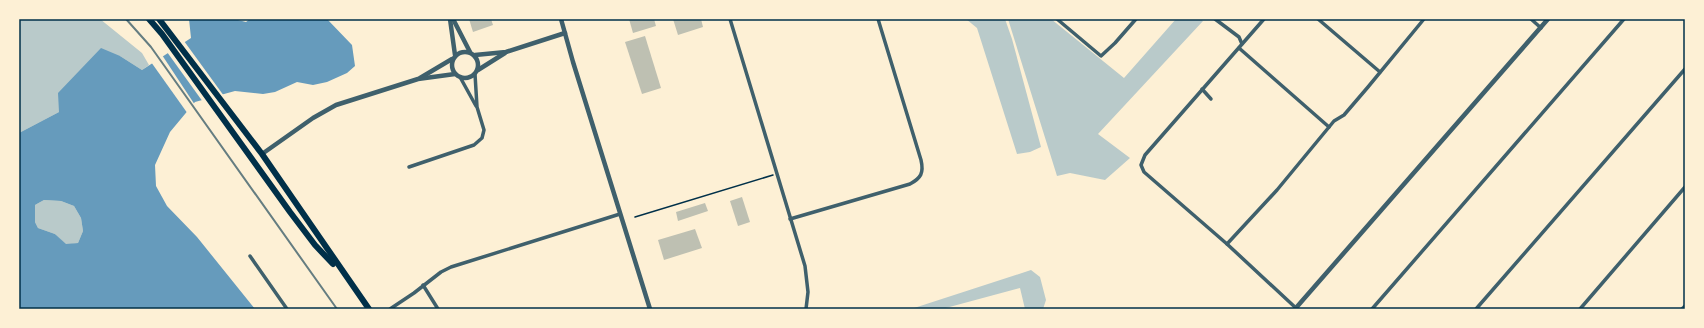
<svg xmlns="http://www.w3.org/2000/svg" width="1704" height="328" font-family="Ubuntu,sans-serif">
  <rect width="100%" height="100%" fill="#fdf0d5"/>
  <g fill="#b9caca">
    <path d="M19,19H100L142,53L149,65L142,70L120,56L59,112L19,133Z"/>
    <path d="M966,19H1005L1012,39L1041,147L1030,152L1017,154L977,28Z"/>
    <path d="M1008,19H1051L1124,78L1176,19H1200L1203,21L1098,134L1130,158L1105,180L1070,173L1057,176Z"/>
    <path d="M44,200L61,201L74,206L81,218L83,231L78,243L66,245L55,234L38,228L35,222V205Z"/>
    <path d="M1031,270L1040,277L1046,300L1043,309H1025L1020,288L942,309H911Z"/>
  </g>
  <path fill="#669bbc" fill-rule="evenodd" d="M189,19H234L246,22L250,19H327L352,45L355,66L347,73L327,82L313,85L297,82L275,92L263,94L235,91L195,102L170,132L155,165L156,186L167,206L197,237L255,309H19V133L59,112L58,93L101,48L120,56L142,70L191,38ZM44,200L61,201L74,206L81,218L83,231L78,243L66,244L55,234L38,228L35,222V205Z"/>
  <g fill="#fdf0d5">
    <path d="M184,41L224,96L203,102L167,52Z"/>
    <path d="M162,55L195,105L188,114L151,62Z"/>
  </g>
  <g fill="#bec0b2">
    <path d="M469,19H491L493,25L473,32Z"/>
    <path d="M629,19H654L656,26L633,33Z"/>
    <path d="M673,19H701L703,27L678,35Z"/>
    <path d="M645,36L661,88L642,94L625,42Z"/>
    <path d="M742,197L750,222L738,226L730,201Z"/>
    <path d="M705,203L708,211L678,221L676,212Z"/>
    <path d="M695,229L702,248L664,260L658,240Z"/>
  </g>
  <g fill="none" stroke-linecap="round" stroke-linejoin="round">
    <path stroke="#003049" stroke-width="1.5" d="M635,217L773,175"/>
    <g stroke="#3f606c" stroke-width="3.5">
      <path d="M730,19L805,266L808,292L806,309"/>
      <path d="M1057,19L1101,56L1115,43L1136,19"/>
      <path d="M1215,19L1239,37L1242,44"/>
      <path d="M1264,19L1145,155L1141,165L1144,172L1227,244L1297,309"/>
      <path d="M1318,19L1380,72"/>
      <path d="M1531,19L1541,28"/>
      <path d="M1239,48L1329,127"/>
      <path d="M460,77L476,106"/>
      <path d="M1202,89L1211,99"/>
      <path d="M409,167L474,145L482,138L484,130L477,107L475,74"/>
      <path d="M790,219L910,184C921,178 924,173 921,160L878,19"/>
      <path d="M1227,244L1277,190L1334,121L1344,115L1368,87L1424,19"/>
      <path d="M250,256L287,309"/>
      <path d="M423,285L438,309"/>
      <path d="M390,309L414,293L441,272L451,267L620,214"/>
      <path d="M1372,309L1624,19"/>
      <path d="M1476,309L1685,69"/>
      <path d="M1580,309L1685,187"/>
      <path d="M1682,309L1685,306"/>
    </g>
    <g stroke="#3f606c" stroke-width="4.5">
      <path d="M450,19L455,55"/>
      <path d="M453,19L470,52"/>
      <path d="M561,19L573,62L650,309"/>
      <circle cx="465" cy="65" r="13"/>
      <path d="M475,55L506,52L565,33"/>
      <path d="M478,70L505,53"/>
      <path d="M420,78L452,59"/>
      <path d="M262,154L313,118L336,105L418,79L455,74"/>
      <path d="M1295,309L1548,19"/>
    </g>
    <g stroke="#003049" stroke-width="6">
      <path d="M149,19L162,34L290,212L315,245L333,264"/>
      <path d="M159,19L262,154L369,309"/>
    </g>
    <path stroke="#657d81" stroke-width="2" d="M126,19L151,47L337,309"/>
  </g>
  <rect width="1704" height="328" fill="none" stroke="#fdf0d5" stroke-width="40"/>
  <rect x="20" y="20" width="1664" height="288" fill="none" stroke="#003049" stroke-width="1.5"/>
</svg>
